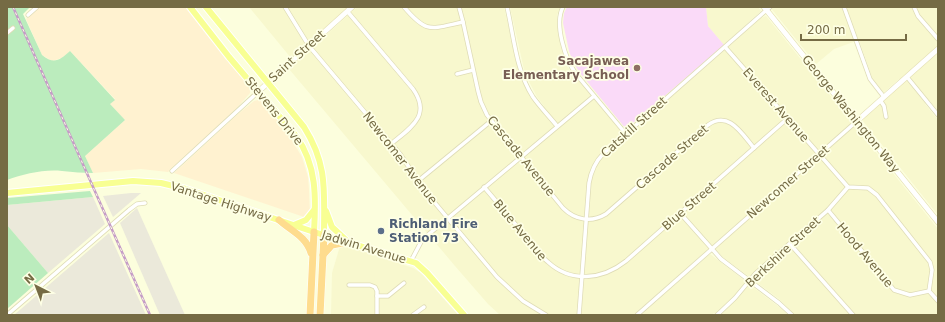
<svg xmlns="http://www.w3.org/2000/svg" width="945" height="322" font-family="'DejaVu Sans',sans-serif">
  <rect width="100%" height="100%" fill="#fcfedd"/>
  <g fill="#f8f8ce">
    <path d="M249,7H348L291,58Z"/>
    <path d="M357,7H504L518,68L530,95L541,109L544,106L537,97L525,74L510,7H560L557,15V23L566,63L569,69L626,137L761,18L766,16L938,229V315H795L779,299L724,258L712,246L633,315H500L488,304L455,266L289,69Z"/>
    <path d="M706,7H758L761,11L724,45L708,26Z"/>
    <path d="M770,7H938V111L930,101L925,104L938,120V215L863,121L864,118L903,83L899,79L884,92L882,91L873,80L859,40L834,49L816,64Z"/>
    <path d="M340,246L350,247L413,268L421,273L458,315H331L332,273Z"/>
    <path d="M710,254L783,310L788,315H716L714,313L712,315H641Z"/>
  </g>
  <g fill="#fff2d0">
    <path d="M40,7H186L226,59L249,85L250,89V93L236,109L168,172L141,169L93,173L85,156L125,120L110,104L115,99L70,51L62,58L52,61L42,55L26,19Z"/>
    <path d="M258,100L263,102L285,129L302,157L308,177L309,190L310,215L307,218L174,173L238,114L254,101Z"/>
  </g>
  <g fill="#ebe9da">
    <path d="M131,193H141L113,217L103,196Z"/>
    <path d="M93,197L105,224L48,273L7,225V205Z"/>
    <path d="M137,208L185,315H160L120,223Z"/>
    <path d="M109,233L146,315H14Z"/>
  </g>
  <path fill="#fadaf8" d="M567,7H706L708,26L724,45L626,129L580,73L573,62L569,51L563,23L564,13Z"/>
  <g fill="#bbecbd">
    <path d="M7,7H30L23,14L42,55C54,65 60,60 70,51L115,100L110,104L125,120L85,156L93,173C83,173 73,172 62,171C44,169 24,174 7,180Z"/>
    <path d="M90,191L93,197L7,205V198Z"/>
    <path d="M7,225L48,273L7,309Z"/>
  </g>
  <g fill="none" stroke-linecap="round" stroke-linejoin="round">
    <defs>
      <g id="street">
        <path d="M285,7L309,46L400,154L425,191L497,277L523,301L546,315"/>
        <path d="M404,7C427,34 430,29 463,22"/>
        <path d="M459,7L463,22L478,91L481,102L487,115L563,208C575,220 591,223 606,214L708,125C729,110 742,134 754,148"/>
        <path d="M507,7C514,37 516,71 533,97C540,107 549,116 557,126"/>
        <path d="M563,7C554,24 565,59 576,74L626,134"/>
        <path d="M844,7L870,79L884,97"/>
        <path d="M914,7L918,16L938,39"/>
        <path d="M347,11L413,89C432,116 410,128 391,144"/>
        <path d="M28,15L37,7"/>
        <path d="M7,33L13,28"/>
        <path d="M725,47L848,187L868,188L877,195L930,262L932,270L929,291L938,301"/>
        <path d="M457,74L473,70"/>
        <path d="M907,77L938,115"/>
        <path d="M880,100L884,106L886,117"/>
        <path d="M172,171L259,91"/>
        <path d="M418,181L491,121"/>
        <path d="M484,187C497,202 509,217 522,232C530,242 538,254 548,262C571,283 602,280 626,261L788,118"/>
        <path d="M828,210L894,290L910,295L929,291"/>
        <path d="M680,213L721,259L779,303L792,315"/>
        <path d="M790,244L853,315"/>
        <path d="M411,261L421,242L429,234L594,96"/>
        <path d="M349,285H370L375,287L377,291V315"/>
        <path d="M377,296H388L404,283"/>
        <path d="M7,315L129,210L137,204L145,203"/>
        <path d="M413,315L424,307"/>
        <path d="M579,315L589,183C591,172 595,162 603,154L770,7"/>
        <path d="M637,315L857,121"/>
        <path d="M717,315L735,298L755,274L828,210L848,187"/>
      </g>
      <g id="secondary">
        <path d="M764,7L938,222"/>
        <path d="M259,91L352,7"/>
        <path d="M857,121L938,49"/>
      </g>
      <g id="primary">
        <path d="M190,7L229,57L296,136C317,165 316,198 314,232"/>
        <path d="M206,7L304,127C328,165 324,192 324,235"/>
        <path d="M7,193L133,181L161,183L186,189L314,232L416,263L427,273L464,315"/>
        <path d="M326,211L332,227L346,240"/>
        <path d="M294,225L306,220L314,210"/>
      </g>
      <g id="highway">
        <path d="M279,220C291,231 306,236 311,253"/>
        <path d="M323,255L332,245L348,242"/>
        <path d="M310,315L314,232"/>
        <path d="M320,315L324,235"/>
      </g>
    </defs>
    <use href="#street" stroke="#dfdcb6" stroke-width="5"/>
    <use href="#secondary" stroke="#e5e0b3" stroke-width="6"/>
    <use href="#primary" stroke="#fff" stroke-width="8"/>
    <use href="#highway" stroke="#fff" stroke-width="8"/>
    <use href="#street" stroke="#fff" stroke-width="3.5"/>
    <use href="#secondary" stroke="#fff" stroke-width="5"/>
    <use href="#primary" stroke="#f8ff93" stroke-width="6"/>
    <use href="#highway" stroke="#fedc8e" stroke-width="7"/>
    <defs>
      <path id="rail" d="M13,7L150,315"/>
    </defs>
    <use href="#rail" stroke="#c59cc7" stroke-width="2.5"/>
    <use href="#rail" stroke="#feffe5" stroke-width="1" stroke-dasharray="3" stroke-linecap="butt"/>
  </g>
  <circle fill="#8d6e63" stroke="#feffe5" stroke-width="1.5" cx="637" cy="68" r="4"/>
  <circle fill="#5c6f8a" stroke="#feffe5" stroke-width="1.5" cx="381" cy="231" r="4"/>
  <g text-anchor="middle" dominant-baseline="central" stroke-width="3.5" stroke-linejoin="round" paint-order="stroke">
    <g font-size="12" fill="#756b44" stroke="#feffe5">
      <text transform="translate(297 56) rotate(-42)">Saint Street</text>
      <text transform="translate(776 105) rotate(49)">Everest Avenue</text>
      <text transform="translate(274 111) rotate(51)">Stevens Drive</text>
      <text transform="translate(851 114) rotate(51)">George Washington Way</text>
      <text transform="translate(634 127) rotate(-42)">Catskill Street</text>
      <text transform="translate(521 156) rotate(51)">Cascade Avenue</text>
      <text transform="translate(672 157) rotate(-41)">Cascade Street</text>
      <text transform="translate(400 158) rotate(52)">Newcomer Avenue</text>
      <text transform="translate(788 182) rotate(-41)">Newcomer Street</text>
      <text transform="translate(221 202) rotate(18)">Vantage Highway</text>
      <text transform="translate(689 206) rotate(-41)">Blue Street</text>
      <text transform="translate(520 230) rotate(50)">Blue Avenue</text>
      <text transform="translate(364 247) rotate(17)">Jadwin Avenue</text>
      <text transform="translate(783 252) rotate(-43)">Berkshire Street</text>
      <text transform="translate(865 255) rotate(50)">Hood Avenue</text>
    </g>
    <g font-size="12" font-weight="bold" fill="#785e54" stroke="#feffe5" text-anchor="end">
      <text x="629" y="61">Sacajawea<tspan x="629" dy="14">Elementary School</tspan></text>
    </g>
    <g font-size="12" font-weight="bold" fill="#4e5e75" stroke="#feffe5" text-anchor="start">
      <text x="389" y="224">Richland Fire<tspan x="389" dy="14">Station 73</tspan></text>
    </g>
  </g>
  <rect width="945" height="322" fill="none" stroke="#756b44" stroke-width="16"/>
  <g transform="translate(36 286) rotate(318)" stroke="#feffe5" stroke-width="3" paint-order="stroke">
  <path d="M0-3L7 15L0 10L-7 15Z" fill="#756b44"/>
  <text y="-6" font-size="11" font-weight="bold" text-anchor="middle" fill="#756b44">N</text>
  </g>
  <path d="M801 34v6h105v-6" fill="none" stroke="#756b44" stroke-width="2"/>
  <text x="807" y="34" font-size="12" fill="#756b44" stroke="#feffe5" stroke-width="3" paint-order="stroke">200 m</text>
</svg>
